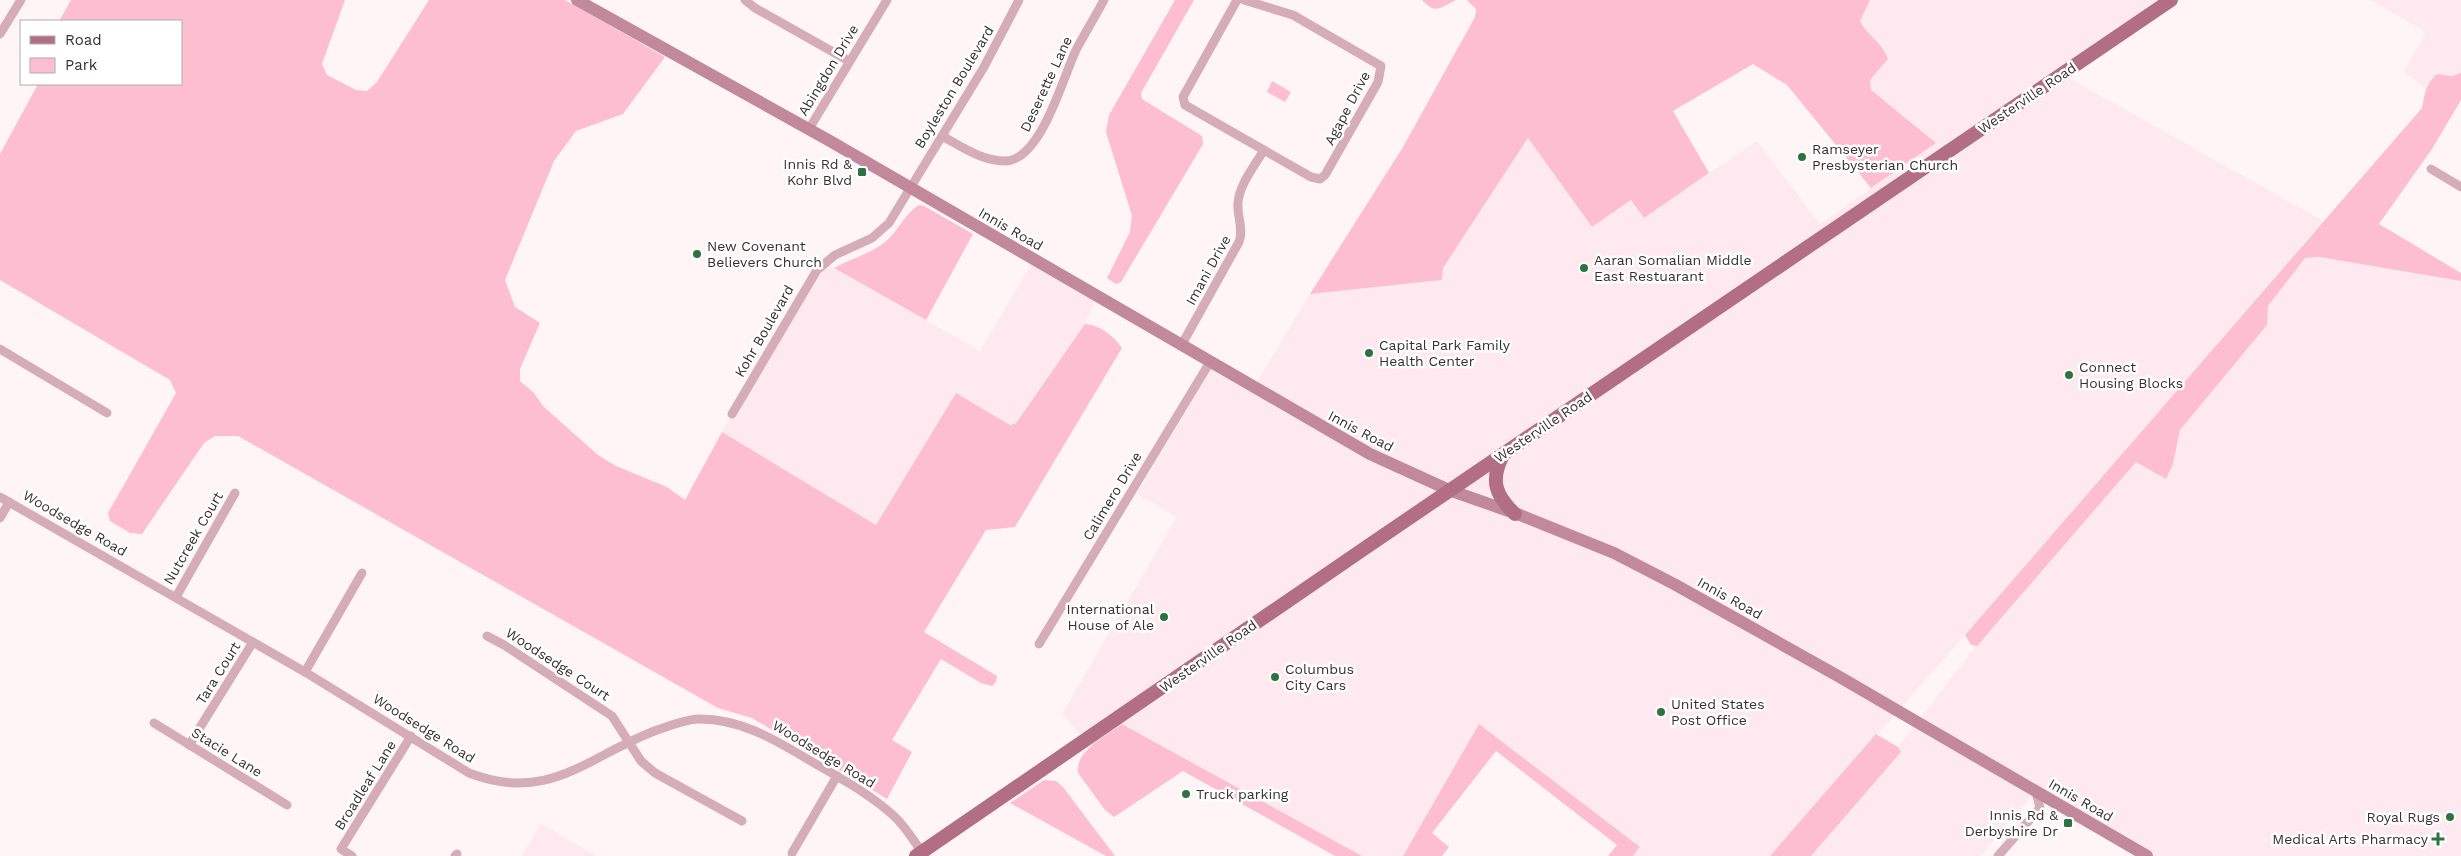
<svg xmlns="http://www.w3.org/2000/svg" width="2461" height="856" font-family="'Work Sans',sans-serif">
  <rect width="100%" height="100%" fill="#fff5f7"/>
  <g fill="#fde9ef">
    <path d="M1870,0H2170L2062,74L2323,221L1965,635L1770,856H1633L1640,847L1479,724L1403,856H1362L1123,724L1092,747L1062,714L1177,517L1137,494L1215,362L1255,385L1310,294L1442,280L1443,268L1528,138L1592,227L1632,200L1644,218L1757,141L1820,224L1936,143L1871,90L1870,80L1888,59L1884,47L1865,31L1860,21Z"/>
    <path d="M2371,0H2461V73L2452,76L2437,74L2429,81L2425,89L2404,71L2426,32Z"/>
    <path d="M2319,257L2461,281V856H2147L2036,792L1980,856H1811L1901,752L1898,747L1976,646L2137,461L2166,479L2173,464L2180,430L2267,325V306L2305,258Z"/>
    <path d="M1035,258L1097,295L1085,324L1015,423L1010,425L956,393L876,525L722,432L811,278L824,263L980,351Z"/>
    <path d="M541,824L597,856H522Z"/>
  </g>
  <g fill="#fdbed2">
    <path d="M71,0H345L322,64L327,75L356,90L367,91L377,82L429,0H565L665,57L623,114L576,131L554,161L505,280L515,307L540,323L520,369V381L533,392L544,407L598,455L616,466L667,487L685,500L722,432L876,525L956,393L1010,425L1016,423L1085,324C1100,325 1114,336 1122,348L1015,527L986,530L924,632L997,676L996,682L992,686L981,683L941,659L892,740L912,752L887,799L752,718L718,708L238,436H215L204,443L142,534L130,533L110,521L108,513L176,393L170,380L0,280V154L38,84H181V21H59Z"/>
    <path d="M1175,0H1194L1141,93L1142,99L1202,136L1203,144L1121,282L1116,284L1107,278L1130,232L1132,216L1106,132L1109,115Z"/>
    <path d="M1422,0H1456C1439,8 1436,15 1422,0Z"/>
    <path d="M1467,0H1870L1860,21C1868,37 1882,41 1888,59L1870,80L1871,90L1936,143L1871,188L1787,85L1753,64L1673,111L1709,173L1644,218L1631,200L1592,227L1528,138L1443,268L1442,280L1310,294L1403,147L1475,17L1476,9Z"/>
    <path d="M2461,73V100L2432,149L2379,224L2461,273V281L2319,257L2305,258L2268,306L2267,325L2180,430L2173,464L2166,479L2136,462L1977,646L1971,645L1965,635L2422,108C2425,94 2425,84 2437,74L2452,76Z"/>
    <path d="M1272,81L1291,92L1285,102L1267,92Z"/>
    <path d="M919,205L924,206L973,234L926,320L834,268C850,259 869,254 884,243C898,232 904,214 919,205Z"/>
    <path d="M1122,724L1362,856H1335L1183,771L1114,817L1105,810L1078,773C1075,750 1107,736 1122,724Z"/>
    <path d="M1479,724L1640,847L1633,856H1608L1617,845L1496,751L1432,833L1449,847L1442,856H1403Z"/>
    <path d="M1876,734L1898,747L1901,752L1811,856H1770Z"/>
    <path d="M1044,780L1056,781L1063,787L1115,856H1106L1010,803Z"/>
  </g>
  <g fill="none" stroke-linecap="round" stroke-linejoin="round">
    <g stroke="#d5adb9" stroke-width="9">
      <path d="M745,0L755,8L849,61"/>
      <path d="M1237,0L1183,97L1185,105L1311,177L1320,179L1325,175L1378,82L1381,66L1293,15L1244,0"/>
      <path d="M0,34L21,0"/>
      <path d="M809,129L887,0"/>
      <path d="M942,136C962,147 982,161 1005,161C1041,161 1063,77 1076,50C1085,33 1095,17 1104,0"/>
      <path d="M2431,169L2461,187"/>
      <path d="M1181,346L1239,242C1244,229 1237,217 1238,203C1239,185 1255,165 1264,150"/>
      <path d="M0,349L107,413"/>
      <path d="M732,414L817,270L835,255L872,238L889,223L984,67L1019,0"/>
      <path d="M0,497L305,672L469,773C550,804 587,756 657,730C669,726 684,720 697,719C739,718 774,739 809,760C838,777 869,793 894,816C905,826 913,840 922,852"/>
      <path d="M0,518L9,502"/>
      <path d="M176,597L235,493"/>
      <path d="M487,636L504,645L612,716L641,761L655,773L742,821"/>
      <path d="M1039,644L1210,362"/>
      <path d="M305,672L362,573"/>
      <path d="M154,723L287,805"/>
      <path d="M189,745L253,642"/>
      <path d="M792,853L837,776"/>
      <path d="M352,856L341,849L411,736"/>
      <path d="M455,856L457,854"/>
      <path d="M1998,856L2040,808L2036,792"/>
    </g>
    <path stroke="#c1899b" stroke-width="12" d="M577,0L830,141L1370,454L1449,490L1520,515L1614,553L1674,584L1838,676L2147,856"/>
    <g stroke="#b26e85" stroke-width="14">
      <path d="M1503,455C1490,480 1495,495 1515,514"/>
      <path d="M916,856L1368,546L2171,0"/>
    </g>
  </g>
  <g fill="#2b7340" stroke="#fff" stroke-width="2">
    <circle cx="1802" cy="157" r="5"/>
    <rect x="857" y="167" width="10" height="10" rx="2.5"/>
    <circle cx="697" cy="254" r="5"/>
    <circle cx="1584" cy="268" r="5"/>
    <circle cx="1369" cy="353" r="5"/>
    <circle cx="2069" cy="375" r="5"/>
    <circle cx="1164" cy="617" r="5"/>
    <circle cx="1275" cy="677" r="5"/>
    <circle cx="1661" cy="712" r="5"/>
    <circle cx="1186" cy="794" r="5"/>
    <circle cx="2450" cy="817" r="5"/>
    <rect x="2063" y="818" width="10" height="10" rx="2.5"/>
    <path d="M2435.5 831.5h5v5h5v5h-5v5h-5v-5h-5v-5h5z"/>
  </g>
  <g text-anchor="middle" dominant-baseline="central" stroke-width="5" stroke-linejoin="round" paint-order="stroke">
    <g font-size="14" fill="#392f32" stroke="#fff">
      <text transform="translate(828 70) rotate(-59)">Abingdon Drive</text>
      <text transform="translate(1046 84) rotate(-65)">Deserette Lane</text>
      <text transform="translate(954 87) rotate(-59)">Boyleston Boulevard</text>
      <text transform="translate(2027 98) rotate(-34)">Westerville Road</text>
      <text transform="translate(1347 108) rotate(-62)">Agape Drive</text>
      <text transform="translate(1011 229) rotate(30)">Innis Road</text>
      <text transform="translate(1208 270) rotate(-61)">Imani Drive</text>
      <text transform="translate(764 331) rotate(-60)">Kohr Boulevard</text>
      <text transform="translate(1543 427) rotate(-34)">Westerville Road</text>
      <text transform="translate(1361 431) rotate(28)">Innis Road</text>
      <text transform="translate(1112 496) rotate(-59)">Calimero Drive</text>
      <text transform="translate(75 523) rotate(30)">Woodsedge Road</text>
      <text transform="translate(193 538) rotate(-60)">Nutcreek Court</text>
      <text transform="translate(1730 598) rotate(29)">Innis Road</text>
      <text transform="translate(1208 656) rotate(-35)">Westerville Road</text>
      <text transform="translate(558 664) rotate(33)">Woodsedge Court</text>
      <text transform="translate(218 673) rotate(-58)">Tara Court</text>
      <text transform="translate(424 728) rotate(32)">Woodsedge Road</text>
      <text transform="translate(227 752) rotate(32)">Stacie Lane</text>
      <text transform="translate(824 754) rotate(31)">Woodsedge Road</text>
      <text transform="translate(365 785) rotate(-58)">Broadleaf Lane</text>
      <text transform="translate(2081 800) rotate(30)">Innis Road</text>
    </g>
    <g font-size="14" fill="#392f32" stroke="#fff" text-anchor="start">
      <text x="1812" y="149">Ramseyer<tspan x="1812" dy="16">Presbysterian Church</tspan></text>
      <text x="852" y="164" text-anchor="end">Innis Rd &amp;<tspan x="852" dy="16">Kohr Blvd</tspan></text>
      <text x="707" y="246">New Covenant<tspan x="707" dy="16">Believers Church</tspan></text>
      <text x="1594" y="260">Aaran Somalian Middle<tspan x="1594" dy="16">East Restuarant</tspan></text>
      <text x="1379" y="345">Capital Park Family<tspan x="1379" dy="16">Health Center</tspan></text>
      <text x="2079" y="367">Connect<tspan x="2079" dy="16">Housing Blocks</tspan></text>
      <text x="1154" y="609" text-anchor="end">International<tspan x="1154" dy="16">House of Ale</tspan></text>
      <text x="1285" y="669">Columbus<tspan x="1285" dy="16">City Cars</tspan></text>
      <text x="1671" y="704">United States<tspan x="1671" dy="16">Post Office</tspan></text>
      <text x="1196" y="794">Truck parking</text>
      <text x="2058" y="815" text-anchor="end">Innis Rd &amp;<tspan x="2058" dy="16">Derbyshire Dr</tspan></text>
      <text x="2440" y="817" text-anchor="end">Royal Rugs</text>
      <text x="2428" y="839" text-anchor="end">Medical Arts Pharmacy</text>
    </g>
  </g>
  <rect x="20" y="20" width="162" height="65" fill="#ffffff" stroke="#b0acad"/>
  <rect x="30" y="36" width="25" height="8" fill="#b26e85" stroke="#b0acad"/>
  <text x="65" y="45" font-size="15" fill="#392f32">Road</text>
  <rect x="30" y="58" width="25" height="15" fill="#fdbed2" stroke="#b0acad"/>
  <text x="65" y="70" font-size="15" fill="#392f32">Park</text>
</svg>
